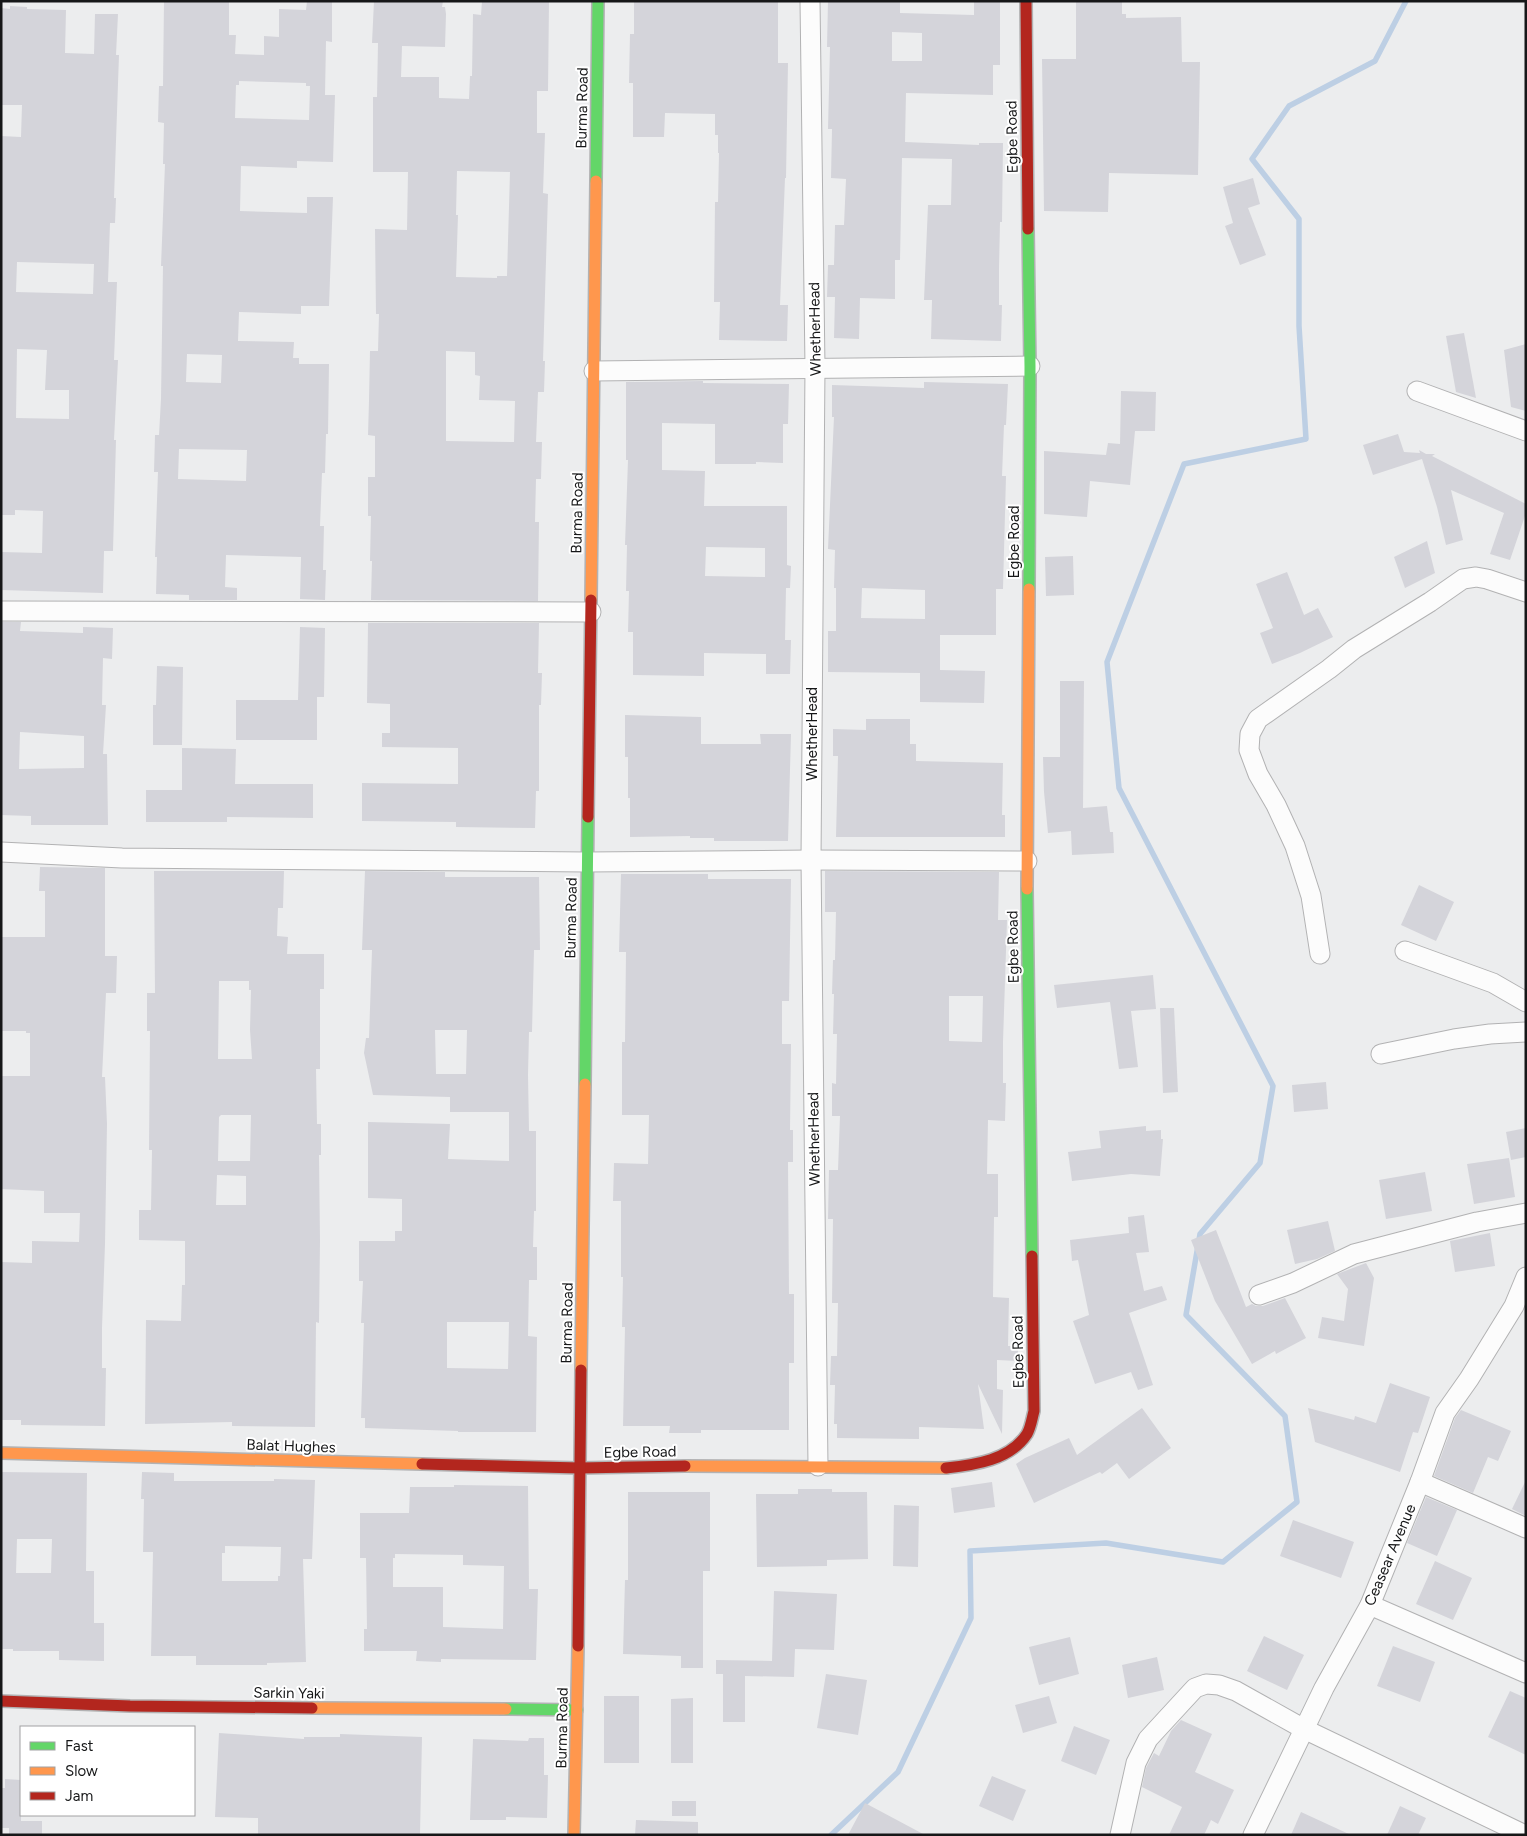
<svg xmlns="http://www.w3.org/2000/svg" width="1527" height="1836" font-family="Figtree,sans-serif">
  <rect width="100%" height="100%" fill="#ecedee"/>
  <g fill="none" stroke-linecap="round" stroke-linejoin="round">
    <path stroke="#bdcfe4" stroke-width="5.5" d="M831,1835L898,1772L971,1618L970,1551L1106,1543L1223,1562L1297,1502L1285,1416L1186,1315L1200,1234L1260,1163L1273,1086L1119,788L1107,662L1184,464L1306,439L1299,326V219L1252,159L1289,106L1375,61L1406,1"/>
  </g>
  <g fill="#d4d4da" fill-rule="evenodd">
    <path d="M164,1H229V35H236L235,54L264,55V36L279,37V9L306,10L307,1H332V42L326,41L325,95H335L333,162L297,161V168L241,166L240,211L307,213V197H333L329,306H301V314L239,312L238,341L294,342L293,358H299V364H329L328,434H326L325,473H322L320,526H324L323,570H326L325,600L300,599L301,557L226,555L225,587L237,588V600H189V595L156,594L157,557H155L158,472H154L155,435H159L161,399L163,266H161L165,164H163L164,123L158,122L159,86H163ZM239,81L306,83V86H310L309,120L235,118L236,85H239ZM187,354L222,355L221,383L186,382ZM179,449L247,450L246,481L178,479Z"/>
    <path d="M374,1H443L442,7H445L446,14L445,47L402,46L401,77H439V98L469,99L470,76H472L473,14L481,15L482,1H549L548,91H537V133H545L543,193L548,194L543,361H545L544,392H538L536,442H542L541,479H536L535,522H539L538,601L371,600L372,561H370L371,516H368V477H375V436L368,435L369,401L370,351H378L379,314H376L375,229L407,230L408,172H373V97H377L378,43H372ZM457,171L510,172L507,276H497V278L456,277L458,215H456ZM446,351L475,352V375L480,376L479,400L515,401L514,442L446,441Z"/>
    <path d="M634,1H778V63H788L786,178H785L780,305H788L787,341L719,340L720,302H714L715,202H718L719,153H718V135H715V114L665,113L664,137H633V83H629L630,34H634Z"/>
    <path d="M828,1H900V13L974,15V1H1000V65H993V95L906,93L905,142L979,145V143H1003L1002,222H1000L999,269V305H1002L1001,341L931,339L932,300H924L928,205H951L952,159L902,158L900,260H895V299L860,298L859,339L834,338L835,297H827L828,265H834L835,225H844L846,179L831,178L832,129H828L830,47H827ZM892,32L922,33V61H892Z"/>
    <path d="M1076,1H1122V14H1126V18L1181,17L1182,62H1200L1198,175L1109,173L1108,212L1044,211L1042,59H1076Z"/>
    <path d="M10,6L27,7V9L66,10L65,53L94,54L95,14H118L116,55H119L114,198H116L115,223H110L108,282H117L114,360H118L114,440H116L113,551H104L103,593L1,590V552L42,553L43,511L15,510V515H1V136L21,137L22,105H1V8L10,9ZM17,262L94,264L93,294L16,292ZM17,349L47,350L45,390H69V419L16,418Z"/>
    <path d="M1253,178L1260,204L1248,208L1266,255L1240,265L1225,226L1233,223L1223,187Z"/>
    <path d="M1464,333L1476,398L1456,392L1446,336Z"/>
    <path d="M1526,344V411L1511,407L1504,350Z"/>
    <path d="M703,381V383L789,384L788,424H783V463L756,462V464H715V424L662,423V470L705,471L704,506H787V565L791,566L790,588H786L785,640H791L790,674H766V654L704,653V676L633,675V632H628L629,591H626L627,545H625L628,460H626V382ZM706,547L765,548V577L705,576Z"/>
    <path d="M924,382L1008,384L1006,425H1004L1002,476H1006L1003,589H996V635H940V670L985,671L984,703L920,702V673L828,672V631H836V588H834L835,550L828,549L834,417H832V385L924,388ZM862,588L925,590V619L861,618Z"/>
    <path d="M1121,391L1156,392L1155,431H1135L1130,485L1090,481L1087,517L1044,514V451L1106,455L1108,443L1120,444Z"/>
    <path d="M1398,434L1404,452L1420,453L1419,450L1426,454H1435L1432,456L1526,504V513L1510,560L1490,554L1504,513L1451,490L1463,540L1446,545L1437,507L1422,459L1373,475L1363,445Z"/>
    <path d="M1427,541L1435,573L1405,588L1394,557Z"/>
    <path d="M1073,556L1074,595L1046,596L1045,557Z"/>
    <path d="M1287,572L1304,615L1318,608L1333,637L1300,653L1272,664L1260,633L1273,628L1256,584Z"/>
    <path d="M1,622H21L20,631L83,633V627L113,628L112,659L103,658L102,705H106L103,754H107L108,825H31V816L1,815ZM20,732L84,736V768L19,769Z"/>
    <path d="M368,623H539L538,673H542L541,705H539V791H536L535,828L456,827V822L362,821V783L458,784V748L382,747V733H390V704L367,703Z"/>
    <path d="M300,627L325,628L324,697H317V740H236V700H298Z"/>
    <path d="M157,666L183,667L182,745H153V705H156Z"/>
    <path d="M1060,681H1084L1083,808L1107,806L1110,832H1113L1114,853L1072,855L1071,831L1048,833L1044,792L1043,757H1060Z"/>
    <path d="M625,715L701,717V744H761L760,734H791L788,841H714V838H690V836L630,837V798H628V757H625Z"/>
    <path d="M866,719H910V744H916V761L1003,763L1002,815H1005V837H836L838,756H833V729L866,730Z"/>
    <path d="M182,748L236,749L235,784H313V818L227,817V822H146V790H182Z"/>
    <path d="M40,867L105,868V956H117L116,993H106L102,1077H105L107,1124L105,1244L102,1328V1368H106L105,1426L21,1425V1420H1V1262L32,1263V1241L79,1242L80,1213H44V1191L1,1189V1076H30V1033H26V1031H1V937H45V891H39Z"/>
    <path d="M154,871H284L283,908H278L277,936L288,937L287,954H324V989H320V1069H316L317,1124H321V1155H319L320,1241L319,1323L316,1322L315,1427L232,1426V1422L145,1424L146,1320L181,1321L182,1285H185V1241L139,1240V1210H151L152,1150H149L150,1031H147V993H155ZM219,981H249V990H251L250,1030L252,1059H218ZM221,1115H251L250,1161H218L219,1117ZM217,1175L246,1176V1205H216Z"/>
    <path d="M365,871L445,872V877H539L540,950H534L532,1032H529L528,1075L529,1131H536V1211H534L533,1247H537V1280H529L528,1336L537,1337L536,1432H458V1431L365,1428V1418H361L364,1323H361L363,1281H359V1241H395V1231H402V1199L368,1198V1122L450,1124L448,1159L509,1161V1112H450V1097L373,1095L364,1053L366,1038H369L372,950H362ZM435,1030H467L466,1074H436ZM447,1322H509L508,1369L447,1368Z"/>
    <path d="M825,871L999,872L998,920H1007L1003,1042V1083H1006L1005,1121L988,1120L987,1174H998V1217H994L993,1297L1009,1298L1008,1346H1018V1361L997,1360V1389L1003,1390L1002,1434L978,1384L984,1429L919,1427V1439L837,1438V1424H834L835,1385H830L831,1356H837L838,1303H832L833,1219H828L829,1170H838L840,1116H832V1083L836,1084L837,1034H833L834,994H832L833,960H835L836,912H825ZM949,996H983L982,1042L949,1041Z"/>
    <path d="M621,874H708V879H791L789,1001H782V1044H791L790,1130H793V1162H788L789,1294H794V1363H789V1430H701V1433H669L670,1426H623L625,1327H622L623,1277H621V1201H613L614,1163L648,1164L649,1115H622V1042H625L626,952H619Z"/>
    <path d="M1419,885L1454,902L1436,941L1401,925Z"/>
    <path d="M1153,975L1156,1009L1131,1011L1138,1067L1119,1069L1110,1002L1057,1008L1054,985Z"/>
    <path d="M1160,1008H1174L1178,1092L1163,1093Z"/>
    <path d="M1326,1082L1328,1109L1294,1112L1292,1085Z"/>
    <path d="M1146,1126V1131L1161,1130V1139H1163L1160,1176L1131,1174L1072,1181L1068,1152L1101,1148L1099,1131Z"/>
    <path d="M1526,1128V1157L1511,1160L1506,1132Z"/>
    <path d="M1509,1158L1515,1197L1474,1204L1467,1164Z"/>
    <path d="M1425,1172L1432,1211L1386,1219L1379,1180Z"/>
    <path d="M1144,1215L1149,1252L1136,1253L1144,1291L1162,1286L1167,1300L1129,1313L1153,1385L1138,1390L1131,1372L1095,1384L1073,1321L1089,1315L1078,1260L1072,1261L1070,1240L1129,1233L1128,1217Z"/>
    <path d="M1328,1221L1335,1251L1317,1259L1295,1264L1287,1230Z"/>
    <path d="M1216,1230L1246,1307L1252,1304L1256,1306H1263L1285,1298L1306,1338L1276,1354L1275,1351L1252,1364L1215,1301L1191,1240Z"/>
    <path d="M1490,1233L1495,1266L1455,1272L1450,1241Z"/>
    <path d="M1366,1263L1374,1278L1364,1346L1318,1338L1322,1317L1344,1321L1348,1289L1337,1274Z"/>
    <path d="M1390,1383L1430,1397L1418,1433L1413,1432L1400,1472L1315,1442L1308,1408L1354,1420L1355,1416L1376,1423Z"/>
    <path d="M1142,1408L1171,1448L1129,1479L1117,1463L1102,1474L1100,1472L1034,1503L1016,1464L1025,1458L1069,1438L1077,1455Z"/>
    <path d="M1461,1410L1511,1431L1498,1461L1488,1457L1473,1493L1434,1476L1455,1418Z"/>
    <path d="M1,1472L87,1473L86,1571H94V1623H104V1661L59,1660V1651H13V1649H1ZM17,1539H52L51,1573H16Z"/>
    <path d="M142,1472L174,1473V1481H274V1479L315,1480L312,1559H303L306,1662L267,1663V1665H196V1656H151L153,1552H143L144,1499H141ZM225,1546L281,1547L280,1576H278V1581H222V1553H225Z"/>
    <path d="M1526,1480V1516L1512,1509Z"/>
    <path d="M992,1482L995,1507L954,1513L951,1488Z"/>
    <path d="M454,1485L528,1486L529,1589H538L536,1660L441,1659V1662L416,1661L417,1651H364V1629H367L366,1558H360V1513H409L410,1487H454ZM395,1554L463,1555V1565L504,1566L503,1629L443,1627V1587H393V1558H395Z"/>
    <path d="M798,1489H832V1492H867L868,1559L827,1560V1566L757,1567L756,1494H798Z"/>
    <path d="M628,1492H710V1571H703V1668H681V1656L623,1654L625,1580H628Z"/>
    <path d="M1426,1497L1457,1510L1437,1556L1407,1543Z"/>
    <path d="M894,1505L919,1506L918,1567L893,1566Z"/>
    <path d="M1293,1520L1354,1542L1341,1578L1280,1556Z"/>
    <path d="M1435,1561L1472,1578L1453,1620L1416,1604Z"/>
    <path d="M774,1591L837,1594L834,1650L795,1649L794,1677L745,1676V1722H723V1674H716V1660L772,1661Z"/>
    <path d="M1264,1636L1304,1655L1287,1690L1247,1671Z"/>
    <path d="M1070,1637L1079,1674L1039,1685L1029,1647Z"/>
    <path d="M1393,1646L1435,1662L1420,1702L1377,1686Z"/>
    <path d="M1157,1657L1164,1690L1128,1698L1122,1665Z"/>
    <path d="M826,1674L867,1680L858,1735L817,1728Z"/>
    <path d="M1510,1691L1526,1698V1755L1488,1737Z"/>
    <rect x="604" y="1696" width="35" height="67"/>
    <path d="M1049,1696L1057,1723L1023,1733L1015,1705Z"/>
    <path d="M693,1698V1763H671V1699Z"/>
    <path d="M1181,1720L1212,1734L1195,1772L1234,1790L1218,1824L1211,1820L1204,1835H1169L1182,1807L1142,1787L1146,1768L1154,1753L1159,1756L1171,1731Z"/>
    <path d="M1074,1726L1110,1740L1096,1775L1061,1761Z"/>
    <path d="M219,1733L304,1739V1737H340V1734L422,1737L420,1835H258V1818L215,1817Z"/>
    <path d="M529,1738H544V1775H548L547,1818L506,1817V1820H470L473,1739L528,1741Z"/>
    <path d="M992,1776L1026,1790L1013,1821L979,1806Z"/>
    <path d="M5,1779L21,1780V1821H42V1835H9V1828H1V1788H5Z"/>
    <rect x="672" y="1801" width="24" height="15"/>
    <path d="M865,1803L925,1835H848Z"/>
    <path d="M1400,1806L1426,1818L1418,1835H1387Z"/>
    <path d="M1301,1812L1351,1835H1291Z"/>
    <path d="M636,1820L698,1822V1835H635Z"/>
  </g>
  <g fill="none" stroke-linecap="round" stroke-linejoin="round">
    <defs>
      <g id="street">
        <path d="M810,1L815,367L811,860L818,1466"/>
        <path d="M594,371L1030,366"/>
        <path d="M1417,391L1526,431"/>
        <path d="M1,611L591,612"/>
        <path d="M1,852L122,858L587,862L811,860L1027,861"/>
        <path d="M1405,951L1493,983L1526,1002"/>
        <path d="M1320,954L1311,896L1295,846L1276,805L1258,774L1249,750L1250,734L1258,719L1329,669L1354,649L1430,602L1463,579L1476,577L1487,579L1526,592"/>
        <path d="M1381,1054L1454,1039L1490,1034L1526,1032"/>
        <path d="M1259,1295L1293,1283L1354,1254L1477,1222L1526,1213"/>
        <path d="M1420,1482L1526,1528"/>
        <path d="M1370,1605L1526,1673"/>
        <path d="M1120,1835L1136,1763L1148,1739L1195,1688L1206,1684L1219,1685L1236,1691L1304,1729L1525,1835"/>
        <path d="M1253,1835L1324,1688L1370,1605L1420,1482L1445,1413L1469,1379L1514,1306L1526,1277"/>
      </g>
      <g id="fast">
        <path d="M596,181L598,1"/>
        <path d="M1028,229L1030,366L1029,589"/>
        <path d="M1027,889L1032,1256"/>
        <path d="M585,1084L588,817"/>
        <path d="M506,1709L577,1710"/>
      </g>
      <g id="slow">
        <path d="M591,600L596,181"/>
        <path d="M1027,889L1029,589"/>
        <path d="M581,1370L585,1084"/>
        <path d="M1,1453L422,1464"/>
        <path d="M685,1466L946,1468"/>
        <path d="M312,1708L506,1709"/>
        <path d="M574,1835L578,1646"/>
      </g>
      <g id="jam">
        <path d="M1026,1L1028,229"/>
        <path d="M588,817L591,600"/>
        <path d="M422,1464L580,1468L685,1466"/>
        <path d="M946,1468C975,1465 1010,1460 1027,1434C1031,1427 1032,1418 1034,1411L1032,1256"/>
        <path d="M578,1646L581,1370"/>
        <path d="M1,1701L130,1706L312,1708"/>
      </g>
    </defs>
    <use href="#street" stroke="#b2b2b3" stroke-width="21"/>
    <use href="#fast" stroke="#b2b2b3" stroke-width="14"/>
    <use href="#slow" stroke="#b2b2b3" stroke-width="14"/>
    <use href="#jam" stroke="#b2b2b3" stroke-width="14"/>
    <use href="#street" stroke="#fcfcfc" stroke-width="19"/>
    <use href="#fast" stroke="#63d668" stroke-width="11"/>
    <use href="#slow" stroke="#ff974d" stroke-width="11"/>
    <use href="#jam" stroke="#b3261e" stroke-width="11"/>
  </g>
  <g text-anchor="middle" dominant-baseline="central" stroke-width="4" stroke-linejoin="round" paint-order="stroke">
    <g font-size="15" fill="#161718" stroke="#fff">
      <text transform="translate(582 108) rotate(-89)">Burma Road</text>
      <text transform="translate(1012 137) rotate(-91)">Egbe Road</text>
      <text transform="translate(815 329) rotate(-91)">WhetherHead</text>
      <text transform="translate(577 513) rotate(-89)">Burma Road</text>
      <text transform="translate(1014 542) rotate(-90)">Egbe Road</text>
      <text transform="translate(812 734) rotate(-90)">WhetherHead</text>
      <text transform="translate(571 918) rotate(-89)">Burma Road</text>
      <text transform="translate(1013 947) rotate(-91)">Egbe Road</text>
      <text transform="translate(814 1139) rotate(-91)">WhetherHead</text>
      <text transform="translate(567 1323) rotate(-89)">Burma Road</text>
      <text transform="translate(1018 1352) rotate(-91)">Egbe Road</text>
      <text transform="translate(291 1446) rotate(2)">Balat Hughes</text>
      <text transform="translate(640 1452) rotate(-1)">Egbe Road</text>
      <text transform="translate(1390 1555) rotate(-67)">Ceasear Avenue</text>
      <text transform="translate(289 1693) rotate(1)">Sarkin Yaki</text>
      <text transform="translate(562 1728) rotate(-89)">Burma Road</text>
    </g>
  </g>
  <rect width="1527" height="1836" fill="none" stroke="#161718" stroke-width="5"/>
  <rect x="20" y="1726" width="175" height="90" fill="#ffffff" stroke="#a2a2a3"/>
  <rect x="30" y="1742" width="25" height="8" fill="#63d668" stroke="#a2a2a3"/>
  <text x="65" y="1751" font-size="15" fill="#161718">Fast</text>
  <rect x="30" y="1767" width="25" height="8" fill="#ff974d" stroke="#a2a2a3"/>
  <text x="65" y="1776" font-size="15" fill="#161718">Slow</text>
  <rect x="30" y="1792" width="25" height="8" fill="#b3261e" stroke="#a2a2a3"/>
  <text x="65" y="1801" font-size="15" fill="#161718">Jam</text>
</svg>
